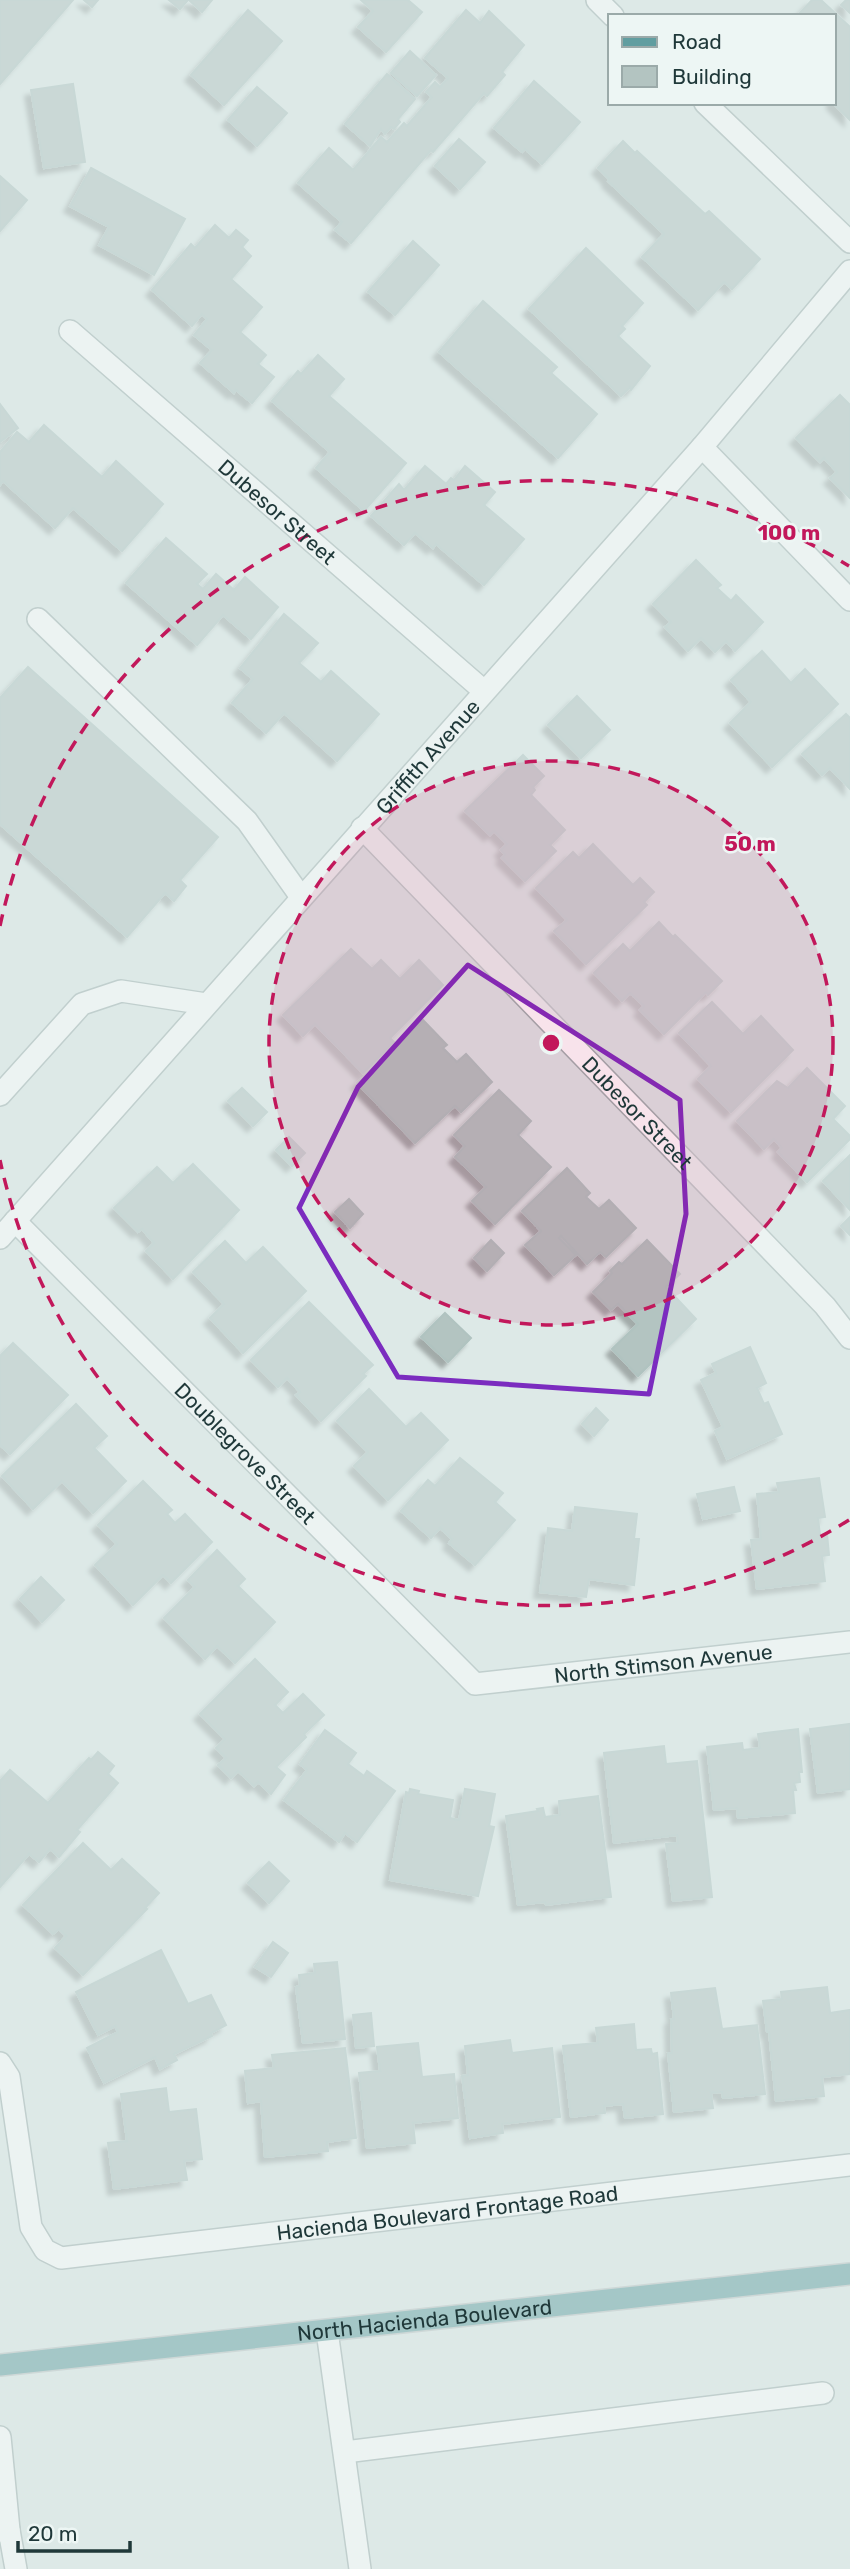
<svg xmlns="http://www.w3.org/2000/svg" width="850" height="2569" font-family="Rubik,sans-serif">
  <defs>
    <filter id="shadow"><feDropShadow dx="-6" dy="6" stdDeviation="2" flood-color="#0004"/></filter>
  </defs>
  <rect width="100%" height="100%" fill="#dde9e7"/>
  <g fill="#b3c4c1" stroke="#b0c3c0" stroke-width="2" filter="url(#shadow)">
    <path d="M0,0H73L0,84Z"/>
    <path d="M84,0H98L92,7Z"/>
    <path d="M169,0H188L180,9Z"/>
    <path d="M189,0H212L202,12Z"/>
    <path d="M361,0H408L422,12L386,52L358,27L373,11Z"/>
    <path d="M812,0H821L850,27V120L833,103L834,16H797Z"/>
    <path d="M846,0H850V13L841,5Z"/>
    <path d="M248,10L282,41L224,105L191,75Z"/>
    <path d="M466,10L480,23L489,11L524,45L502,72L505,75L487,96L484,93L433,152L431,150L351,243L335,230L342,222L298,183L329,148L353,170L381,137L387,142L404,123L407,126L432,97L426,92L435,82L440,87L448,78L425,58Z"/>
    <path d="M410,51L436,75L417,96L391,73Z"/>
    <path d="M387,74L415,99L398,119L400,122L394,129L391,127L385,134L381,129L370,146L345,124Z"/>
    <path d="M534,81L580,122L542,164L525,149L522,152L494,128Z"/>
    <path d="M73,84L85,162L44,168L31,90Z"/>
    <path d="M257,87L287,113L257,146L228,120Z"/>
    <path d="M459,139L485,162L460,189L435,166Z"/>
    <path d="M623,141L635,153L637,151L705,214L709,211L760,259L732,289L724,282L698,310L642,257L664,234L608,181L609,179L598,168Z"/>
    <path d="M91,168L185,219L154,275L99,245L109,227L70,206Z"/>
    <path d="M0,176L27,200L0,231Z"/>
    <path d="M215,225L229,238L236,230L248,240L242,247L251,256L231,279L262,307L240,332L266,355L258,364L274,377L252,403L236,390L234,393L200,363L212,350L194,335L207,319L202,314L192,326L152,290L191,244L195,248Z"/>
    <path d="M413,241L439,265L395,315L368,292Z"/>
    <path d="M586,248L643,303L622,326L625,329L618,336L650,366L631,390L630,387L621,396L529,309Z"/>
    <path d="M483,301L557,367L551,373L597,414L558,458L439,352Z"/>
    <path d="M318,355L344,379L329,396L406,463L364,511L316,468L330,452L272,401L298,371L301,374Z"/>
    <path d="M840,395L850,405V498L830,478L837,472L824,458L820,462L796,438Z"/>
    <path d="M0,404L18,428L0,442Z"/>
    <path d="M44,425L102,477L116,461L163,504L122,551L73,508L55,528L3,481L0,485V452L17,432L29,442Z"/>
    <path d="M425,466L446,484L451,478L454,480L465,466L495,492L484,505L524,539L484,585L436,544L433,548L415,533L404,545L371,516L399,484L404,490Z"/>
    <path d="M166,538L207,574L197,584L203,589L216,574L234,590L245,577L278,607L251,639L223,615L197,645L126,583Z"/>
    <path d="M696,560L721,585L717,588L731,601L736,595L763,622L735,651L726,641L715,652L701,638L688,651L665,627L671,622L653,604Z"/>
    <path d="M284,614L318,643L299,663L321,682L331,671L379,714L337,761L284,713L266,733L232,703L253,679L240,668Z"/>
    <path d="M762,651L791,683L805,669L838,704L772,767L730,723L751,702L731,680Z"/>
    <path d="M28,667L218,837L180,880L186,886L174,901L165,893L127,937L0,824V698Z"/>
    <path d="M577,696L610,730L581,758L548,725Z"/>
    <path d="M846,714L850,718V789L830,768L822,775L802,754Z"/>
    <path d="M523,755L544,776L533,787L535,790L531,795L565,830L550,845L556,851L525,881L502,858L505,855L501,850L507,844L494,831L490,835L465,811Z"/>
    <path d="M593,844L633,885L640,878L654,892L644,902L647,905L586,964L554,931L567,920L536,888L573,852L579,858Z"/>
    <path d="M659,922L673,937L675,935L722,981L708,995L706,992L664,1034L640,1010L644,1006L630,993L622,1001L594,973L623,944L630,951Z"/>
    <path d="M351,949L372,969L381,960L400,979L419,960L443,985L390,1038L394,1042L363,1073L315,1024L303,1036L283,1015Z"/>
    <path d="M712,1002L743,1034L761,1016L793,1050L731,1112L698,1079L711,1066L679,1033Z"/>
    <path d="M423,1020L447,1045L443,1048L457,1062L466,1054L492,1082L461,1112L455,1106L415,1143L357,1083Z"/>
    <path d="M807,1068L845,1106L833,1119L850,1136V1139L807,1182L778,1152L782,1148L774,1139L764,1149L737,1121L777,1081L788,1088Z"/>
    <path d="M242,1088L267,1112L253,1126L228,1101Z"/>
    <path d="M499,1090L531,1121L518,1135L551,1167L495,1224L472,1201L486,1187L455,1157L465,1146L454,1135Z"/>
    <path d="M289,1137L305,1153L292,1166L276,1150Z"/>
    <path d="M850,1155V1210L823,1181Z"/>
    <path d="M193,1164L239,1210L173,1279L146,1251L154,1243L142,1229L138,1232L114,1208L157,1167L173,1183Z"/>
    <path d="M567,1168L590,1193L586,1197L599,1209L609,1200L636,1228L606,1257L600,1252L587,1264L561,1236L559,1238L576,1255L554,1275L525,1245L541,1231L522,1211Z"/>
    <path d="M349,1199L363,1214L350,1228L335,1212Z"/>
    <path d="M850,1217V1235L841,1226Z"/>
    <path d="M491,1240L504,1253L487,1271L474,1258Z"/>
    <path d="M647,1240L680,1274L666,1287L696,1319L638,1376L612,1349L638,1324L618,1304L611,1310L593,1292L612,1273L610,1271L619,1262L622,1264Z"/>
    <path d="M225,1241L246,1263L263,1247L306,1291L243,1353L210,1318L224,1304L193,1272Z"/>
    <path d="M309,1302L373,1365L363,1374L366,1376L321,1421L296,1395L300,1392L287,1378L278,1387L251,1360Z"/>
    <path d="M445,1313L471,1338L448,1362L421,1337Z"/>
    <path d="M13,1343L68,1395L10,1454L0,1445V1356Z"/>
    <path d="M750,1347L766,1383L757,1388L764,1404L768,1402L782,1434L727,1459L715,1431L723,1427L701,1380L716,1373L712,1364Z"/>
    <path d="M369,1389L406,1427L421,1413L448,1440L388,1500L354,1466L368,1452L337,1421Z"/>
    <path d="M76,1404L107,1436L94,1448L126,1481L93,1513L62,1481L33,1509L2,1476Z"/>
    <path d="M596,1408L608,1420L594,1436L582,1424Z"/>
    <path d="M460,1458L503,1493L495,1502L515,1520L475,1565L449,1543L452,1539L440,1528L431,1538L401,1511L428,1480L435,1486Z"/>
    <path d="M819,1478L825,1517L818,1518L820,1535L827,1534L829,1555L822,1556L825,1581L757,1589L751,1540L761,1539L757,1494L779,1492L777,1483Z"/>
    <path d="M143,1481L172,1510L167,1514L175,1523L185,1514L212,1542L171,1583L163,1575L133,1605L95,1565L117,1544L98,1525Z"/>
    <path d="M734,1487L740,1511L703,1519L697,1494Z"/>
    <path d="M575,1507L637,1514L634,1539H639L634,1585L589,1579L586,1597L540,1592L548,1528L572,1531Z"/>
    <path d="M217,1550L245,1579L238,1586L275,1622L235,1663L217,1646L205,1659L164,1618L195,1587L188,1580Z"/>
    <path d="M41,1577L64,1600L42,1622L20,1599Z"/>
    <path d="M255,1659L288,1692L275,1705L283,1713L303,1694L324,1715L304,1734L306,1737L276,1767L285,1775L271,1794L258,1782L254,1786L238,1771L231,1778L218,1765L226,1758L216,1748L225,1739L200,1714Z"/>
    <path d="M850,1724V1789L818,1793L810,1729Z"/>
    <path d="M798,1729L802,1772H799L800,1782L794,1783L796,1790H793L795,1813L738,1818L737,1808L714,1810L707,1747L742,1743L743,1750L760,1748L758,1734Z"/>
    <path d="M325,1730L356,1753L348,1764L364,1776L367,1771L395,1791L357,1842L345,1833L339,1842L284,1800L307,1770L300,1764Z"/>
    <path d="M664,1746L666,1764L697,1761L712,1897L673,1901L666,1844L678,1843L677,1835L614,1843L604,1753Z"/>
    <path d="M98,1752L114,1766L108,1774L118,1783L77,1830L80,1832L59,1857L50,1849L39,1862L29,1854L0,1887V1781L10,1770L48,1803L89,1758L91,1760Z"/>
    <path d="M410,1789L419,1791L418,1794L453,1800L450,1818L459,1820L465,1789L495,1794L489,1826L494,1827L478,1896L390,1880L406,1792L409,1793Z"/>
    <path d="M598,1796L611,1897L546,1905L545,1902L518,1905L506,1816L538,1811L537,1809L543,1808L545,1817L560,1815L559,1801Z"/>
    <path d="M83,1843L111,1870L122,1859L159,1893L145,1908L147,1909L83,1975L55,1948L66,1936L59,1929L53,1934L23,1905Z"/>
    <path d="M269,1862L289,1881L269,1903L248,1883Z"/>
    <path d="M273,1942L288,1953L271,1977L255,1967Z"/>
    <path d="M161,1950L188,2004L211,1995L226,2025L211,2033L212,2036L174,2054L177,2060L160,2069L155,2057L104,2083L87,2048L118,2032L115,2026L98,2035L76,1992Z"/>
    <path d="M337,1962L345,2039L303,2043L296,1987L300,1986L299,1975L315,1973L314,1964Z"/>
    <path d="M827,1987L830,2013L850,2010V2074L822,2077L824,2096L776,2101L769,2032H767L763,2001L782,1999L781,1992Z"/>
    <path d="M715,1988L722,2029L757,2025L765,2094L723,2098L722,2092L711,2093L713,2108L674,2112L668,2053H672L671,2019H674L671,1993Z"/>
    <path d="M371,2013L374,2046L356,2048L353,2015Z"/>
    <path d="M634,2024L636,2050L651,2049L652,2054L657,2053L663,2114L625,2118L623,2104L604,2106L605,2113L571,2117L563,2046L598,2043L596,2028Z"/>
    <path d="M510,2040L512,2053L552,2048L560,2117L502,2124L503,2133L470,2138L462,2076L468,2075L465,2046Z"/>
    <path d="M418,2043L422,2077L454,2074L458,2118L413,2123L415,2143L367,2148L359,2073L380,2071L377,2047Z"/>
    <path d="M345,2048L356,2138L327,2142L328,2151L265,2157L261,2101L248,2103L245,2071L274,2068L272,2055Z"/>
    <path d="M166,2088L169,2112L196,2109L202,2159L184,2161L187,2180L114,2189L108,2143L127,2141L121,2094Z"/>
  </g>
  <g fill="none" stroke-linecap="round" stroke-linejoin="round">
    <defs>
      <g id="service">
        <path d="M38,619L247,821L301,897"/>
        <path d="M0,1095L82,1004L121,991L206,1004"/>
        <path d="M327,2331L360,2569"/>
        <path d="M0,2437L9,2530L0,2531"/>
        <path d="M345,2452L823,2393"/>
        <path d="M9,2530L16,2569"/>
      </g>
      <g id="minor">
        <path d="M597,0L613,16"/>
        <path d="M705,103L850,242"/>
        <path id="s1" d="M70,331L484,691"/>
        <path d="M702,447L850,600"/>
        <path id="s2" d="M362,828L825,1306L850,1338"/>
        <path id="s3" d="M15,1221L475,1684L850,1642"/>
        <path id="s4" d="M0,1238L702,447L850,271"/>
        <path id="s5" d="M0,2063L9,2077L31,2227L45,2250L61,2258L850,2165"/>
      </g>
      <g id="primary">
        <path id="s6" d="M0,2365L850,2274"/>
      </g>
    </defs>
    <use href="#service" stroke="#a0b0af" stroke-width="24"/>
    <use href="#minor" stroke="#a0b0af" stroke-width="24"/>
    <use href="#primary" stroke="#bcc3c4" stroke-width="24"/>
    <use href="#service" stroke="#fff" stroke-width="21"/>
    <use href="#minor" stroke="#fff" stroke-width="21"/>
    <use href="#primary" stroke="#619ea0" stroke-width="21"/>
  </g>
  <path d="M0 0H850V2569H0ZM468,965L680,1100L686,1214L649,1394L398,1377L299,1208L358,1087Z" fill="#dde9e7" fill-opacity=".55" fill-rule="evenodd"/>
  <path fill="none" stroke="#7b2cbf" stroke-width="5" stroke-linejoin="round" d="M468,965L680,1100L686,1214L649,1394L398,1377L299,1208L358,1087Z"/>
  <circle cx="551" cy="1043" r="282" fill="#c2185b" fill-opacity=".12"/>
  <g fill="none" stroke="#c2185b" stroke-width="3.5" stroke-dasharray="12 9">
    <circle cx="551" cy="1043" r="282"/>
    <path d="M849 1520A563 563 0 0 1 0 1160M0 926A563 563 0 0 1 849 566"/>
  </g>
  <g text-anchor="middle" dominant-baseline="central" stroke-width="5" stroke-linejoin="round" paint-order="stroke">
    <g font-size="21" fill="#1f3839" stroke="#edf6f4">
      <text stroke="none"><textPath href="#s1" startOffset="275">Dubesor Street</textPath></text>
      <text stroke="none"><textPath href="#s4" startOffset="644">Griffith Avenue</textPath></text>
      <text stroke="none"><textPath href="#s2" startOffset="396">Dubesor Street</textPath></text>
      <text stroke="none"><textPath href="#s3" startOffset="327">Doublegrove Street</textPath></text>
      <text stroke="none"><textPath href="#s3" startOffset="842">North Stimson Avenue</textPath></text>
      <text stroke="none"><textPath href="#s5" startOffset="602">Hacienda Boulevard Frontage Road</textPath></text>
      <text stroke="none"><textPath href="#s6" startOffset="427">North Hacienda Boulevard</textPath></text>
    </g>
  </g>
  <circle cx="551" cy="1043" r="10" fill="#c2185b" stroke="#edf6f4" stroke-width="3.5"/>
  <g font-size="21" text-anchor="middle" font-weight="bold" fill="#c2185b" stroke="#edf6f4" stroke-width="5" stroke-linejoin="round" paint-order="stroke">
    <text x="789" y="540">100 m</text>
    <text x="750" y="851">50 m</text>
  </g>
  <rect x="608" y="14" width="228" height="91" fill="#edf6f4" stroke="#9baaa9" stroke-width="2"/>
  <rect x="622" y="37" width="35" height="10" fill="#619ea0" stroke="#9baaa9" stroke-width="2"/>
  <text x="672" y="49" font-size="21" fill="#1f3839">Road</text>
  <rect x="622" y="66" width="35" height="21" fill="#b3c4c1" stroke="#9baaa9" stroke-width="2"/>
  <text x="672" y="84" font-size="21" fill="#1f3839">Building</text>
  <path d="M18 2541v10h112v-10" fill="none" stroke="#1f3839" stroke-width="3.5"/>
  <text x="28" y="2541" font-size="21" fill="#1f3839" stroke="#edf6f4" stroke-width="5" paint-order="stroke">20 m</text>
</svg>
